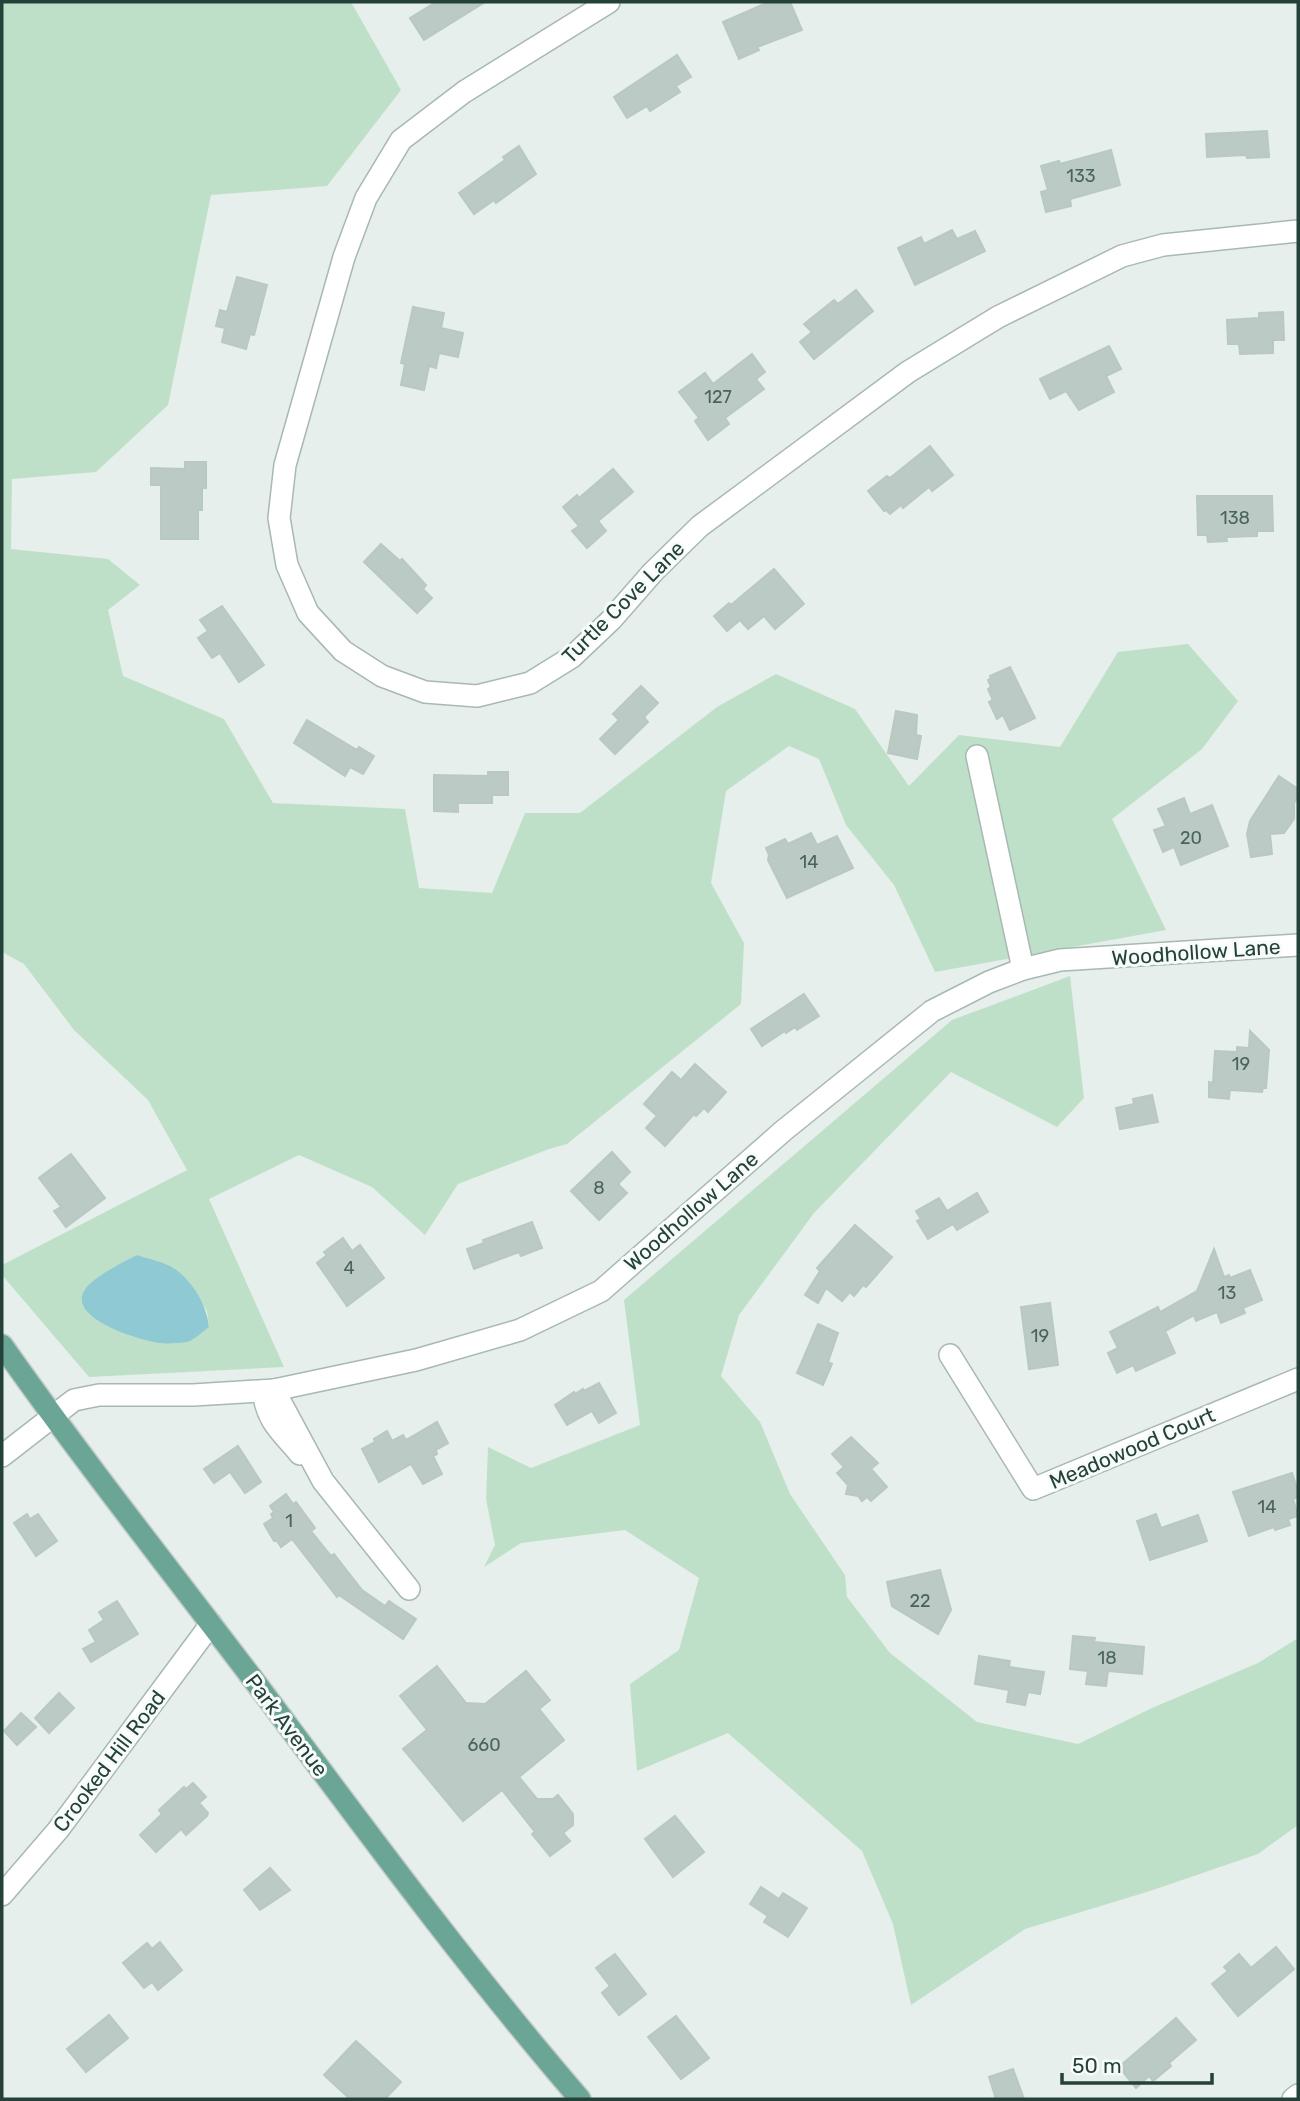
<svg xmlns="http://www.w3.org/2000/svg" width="1300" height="2101" font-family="Rubik,sans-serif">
  <rect width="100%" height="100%" fill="#e6efeb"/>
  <g fill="#bfe0c8" fill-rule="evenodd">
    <path d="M2,2H351L401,90L327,186L211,195L168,405L96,472L12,479L11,549L108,559L140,585L108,610L123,676L224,719L273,803L405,809L419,888L492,893L525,813H580L717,707L776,674L855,709L909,786L959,735L1060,747L1118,652L1188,644L1238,701L1202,749L1112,819L1166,930L935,972L894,885L846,825L819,759L789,746L726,791L711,883L744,943L741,1004L567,1144L549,1149L458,1184L425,1235L372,1187L299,1155L209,1199L284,1367L89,1377L2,1275V1265L187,1170L148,1100L74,1030L24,964L2,952ZM136,1255L174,1268L192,1287L207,1311L209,1327L160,1343L131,1336L100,1322L84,1290Z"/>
    <path d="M1070,976L1084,1098L1057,1127L951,1072L814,1213L739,1315L721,1376L760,1422L790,1494L845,1575L847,1597L890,1653L977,1722L1078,1744L1152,1708L1258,1663L1298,1638V1825L1258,1854L1150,1891L1025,1929L911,2005L893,1924L862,1851L728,1733L637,1771L630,1684L679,1650L699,1578L625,1530L521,1543L484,1567L495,1545L486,1499L488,1447L531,1468L640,1425L624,1300L952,1020Z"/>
  </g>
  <path fill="#8ec9d4" d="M137,1255C148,1259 165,1262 175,1269C193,1282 207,1305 209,1327C202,1332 194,1340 187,1342C179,1343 167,1344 160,1343C141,1341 68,1319 84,1291C91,1278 123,1262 137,1255Z"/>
  <g fill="#bbcac4" stroke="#b8c9c2" stroke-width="2">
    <path d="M436,2H485L424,40L410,18Z"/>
    <path d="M769,2H790L802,30L757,47L759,50L739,59L723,22Z"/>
    <path d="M677,55L691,77L676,86L680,92L650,111L647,106L627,118L614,97Z"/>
    <path d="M1267,131L1269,157L1247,158L1246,155L1207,157L1206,134Z"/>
    <path d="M519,146L536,174L496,203L494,200L474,214L459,193L505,160L503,157Z"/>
    <path d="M1111,150L1120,185L1070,199L1071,206L1046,212L1041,192L1048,190L1041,166L1059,161L1060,164Z"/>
    <path d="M952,230L957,239L975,231L985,251L915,285L898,248L921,237L924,244Z"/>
    <path d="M237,277L267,285L254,335L250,334L246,349L222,342L225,328L216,326L220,310L227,312Z"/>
    <path d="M856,290L873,311L814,359L800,342L812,332L804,324L834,300L838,304Z"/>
    <path d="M413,307L444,313L441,328L463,333L458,357L439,353L436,368L429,366L424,390L401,385L405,364L401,363Z"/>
    <path d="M1283,312L1284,340H1273V353L1240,354L1239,344H1228L1227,320L1259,318V313Z"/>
    <path d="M1109,346L1121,369L1106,376L1114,392L1079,410L1066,391L1050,399L1040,379Z"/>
    <path d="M752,354L765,372L756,379L764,389L725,418L729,424L708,440L695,421L699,418L679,392L705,373L713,384Z"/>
    <path d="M930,446L953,475L932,491L929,487L903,508L901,505L890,514L886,510L884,511L868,491L887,476L890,478Z"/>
    <path d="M185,462H206V488H202V510H198V539H161V485H151V468L185,469Z"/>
    <path d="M613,469L633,492L598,521L606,531L587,548L572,531L579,526L563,507L577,495L579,498Z"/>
    <path d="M1197,496H1272L1273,531H1257V536L1226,537L1227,541L1208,542L1207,535H1198Z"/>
    <path d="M381,544L400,561L402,559L426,585L423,589L432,598L417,613L364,562Z"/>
    <path d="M774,569L804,604L775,629L764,616L748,629L740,620L727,631L714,616L729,603L731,605Z"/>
    <path d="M222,606L264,665L239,682L220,653L212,658L198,638L208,631L200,620Z"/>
    <path d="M1010,667L1035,718L1010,730L1003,715L997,719L989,702L993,700L988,689L991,687L988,680L991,678L990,676Z"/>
    <path d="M641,686L658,703L644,717L648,722L615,754L600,739L619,720L613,714Z"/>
    <path d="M896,711L917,715L916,735L921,736L917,759L888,753Z"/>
    <path d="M307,720L357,750L359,747L374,756L363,774L350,767L345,776L294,743Z"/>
    <path d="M488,772H508V795H492V803H458V812L434,811V775L488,776Z"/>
    <path d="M1279,776L1298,789V797L1294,803V819L1284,833L1270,834L1272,854L1251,857L1247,834L1250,821Z"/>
    <path d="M1184,798L1190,814L1212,805L1228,846L1181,865L1174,847L1163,852L1154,830L1166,826L1158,809Z"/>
    <path d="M811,833L817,845L837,836L853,868L787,898L768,860L769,855L766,848L785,839L788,844Z"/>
    <path d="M804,994L819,1016L797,1030L795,1027L786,1033L785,1031L762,1046L751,1029Z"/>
    <path d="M1250,1031L1269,1050L1266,1088H1263L1262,1092L1230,1090L1229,1099L1209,1097V1082L1213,1083L1215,1051L1237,1052V1047L1249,1048Z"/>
    <path d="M695,1064L726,1092L708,1112L704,1108L696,1116L694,1114L665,1146L646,1128L657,1116L644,1104L672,1072L681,1080Z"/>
    <path d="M1152,1095L1158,1122L1120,1129L1116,1108L1134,1104L1133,1099Z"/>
    <path d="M612,1152L630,1172L618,1184L627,1193L599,1220L571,1191Z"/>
    <path d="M71,1154L105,1198L66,1227L54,1211L61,1207L39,1178Z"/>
    <path d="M977,1193L988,1212L957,1230L953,1224L928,1239L917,1221L921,1219L916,1211L939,1198L947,1211Z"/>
    <path d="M532,1222L542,1248L521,1256L519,1252L474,1269L467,1249L484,1243L483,1240Z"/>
    <path d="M855,1225L892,1257L866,1287L863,1285L854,1296L850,1292L842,1301L826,1288L818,1303L805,1295L820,1271L817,1268Z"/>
    <path d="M343,1238L352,1251L360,1245L384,1278L347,1306L317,1263L327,1255L324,1252Z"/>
    <path d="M1214,1249L1224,1277L1229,1275L1230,1278L1250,1270L1262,1300L1243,1308L1245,1313L1221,1323L1217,1312L1196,1321L1194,1315L1165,1331L1175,1353L1136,1371L1133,1365L1117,1373L1108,1353L1118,1348L1110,1332L1158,1307L1160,1312L1197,1291Z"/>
    <path d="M1050,1303L1058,1365L1029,1369L1021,1307Z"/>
    <path d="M818,1324L838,1333L828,1362L832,1364L823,1385L797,1373Z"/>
    <path d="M599,1383L616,1413L599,1423L592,1411L567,1425L555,1405L574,1392L575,1394L583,1389L584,1391Z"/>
    <path d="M437,1422L448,1443L436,1450L437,1454L433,1456L442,1474L423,1484L411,1464L379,1482L362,1449L375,1442L374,1439L387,1431L392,1441L403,1435L406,1440Z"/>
    <path d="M851,1437L878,1463L871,1469L887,1487L871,1501L867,1497L862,1501L858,1496L846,1494L848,1485L837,1473L844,1467L832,1454Z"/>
    <path d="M238,1446L261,1482L245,1493L230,1472L214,1483L204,1469Z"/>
    <path d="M1292,1473L1298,1491V1497L1293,1499L1298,1516L1288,1519L1290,1525L1275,1530L1274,1527L1249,1536L1233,1492Z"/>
    <path d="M286,1494L293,1504L296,1502L315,1528L311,1531L331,1556L334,1554L362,1590L385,1606L389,1601L416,1619L403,1639L339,1595L337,1597L292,1539L281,1547L277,1541H274L264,1524L273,1518L271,1514L274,1512L270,1506Z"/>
    <path d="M27,1514L30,1519L38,1514L57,1541L36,1556L14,1523Z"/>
    <path d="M1156,1514L1161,1528L1198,1515L1207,1541L1150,1560L1137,1521Z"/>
    <path d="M940,1570L951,1610L938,1634L892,1606L887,1582Z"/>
    <path d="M117,1601L138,1634L91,1662L83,1649L96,1642L89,1630L104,1620L99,1612Z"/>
    <path d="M1073,1636L1095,1638L1094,1642L1144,1647L1142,1674L1108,1671L1106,1686L1086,1684L1088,1671L1070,1669Z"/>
    <path d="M979,1656L1010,1661L1009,1667L1044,1672L1040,1694L1028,1692L1025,1705L1007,1702L1009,1690L975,1684Z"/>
    <path d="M437,1666L466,1703L485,1704L526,1671L550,1700L539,1709L564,1740L519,1777L537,1799H553L558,1795L573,1814V1825L563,1833L570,1841L550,1856L532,1834L535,1832L502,1790L463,1821L403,1749L427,1730L400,1696Z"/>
    <path d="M59,1693L74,1708L49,1733L35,1718Z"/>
    <path d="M21,1713L36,1727L17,1745L4,1731Z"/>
    <path d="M193,1783L206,1797L199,1803L208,1813L207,1816L186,1835L181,1829L156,1852L140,1835L162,1814L159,1810L184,1787L186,1789Z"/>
    <path d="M675,1816L704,1852L673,1877L645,1839Z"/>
    <path d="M270,1868L290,1890L260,1910L244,1890Z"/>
    <path d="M761,1887L779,1899L783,1893L807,1908L788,1937L764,1922L768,1916L750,1904Z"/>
    <path d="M160,1942L182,1970L158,1990L152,1982L144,1988L123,1963L147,1943L152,1949Z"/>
    <path d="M1276,1947L1294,1969L1238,2016L1212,1984L1228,1971L1224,1967L1239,1954L1251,1968Z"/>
    <path d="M615,1954L646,1994L619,2015L602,1993L610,1986L596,1968Z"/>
    <path d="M109,2015L128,2038L86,2072L67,2049Z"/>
    <path d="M676,2016L709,2058L681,2079L648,2037Z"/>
    <path d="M1176,2018L1196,2040L1169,2063L1171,2066L1153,2081L1149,2076L1136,2088L1119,2067Z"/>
    <path d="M356,2041L401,2082L385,2099H350L324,2075Z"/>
    <path d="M1013,2069L1024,2099H996L989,2077Z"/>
  </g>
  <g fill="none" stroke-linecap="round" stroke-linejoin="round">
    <defs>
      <g id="minor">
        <path d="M609,2L464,92L401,140L366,198L344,257L285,465L279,518L287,565L308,613L343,651L382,676L425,692L477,696L530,683L572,657L611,620L653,572L700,526L908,372L998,317L1122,256L1163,245L1298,231"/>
        <path d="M977,756L1023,969"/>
        <path d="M950,1355L1033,1489L1298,1379"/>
        <path d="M274,1390L323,1481L409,1589"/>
        <path d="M263,1391C267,1422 281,1431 300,1454"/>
        <path d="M2,1456L74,1400L99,1395H193L274,1390L416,1360L520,1330L601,1291L783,1131L932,1011L989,982L1023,969L1060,960L1298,945"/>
        <path d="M2,1895L58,1830L211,1624"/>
        <path d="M1293,2099L1298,2095"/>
      </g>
      <path id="major" d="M2,1345C85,1463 175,1576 262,1691C365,1829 467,1968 580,2099"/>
    </defs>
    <use href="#minor" stroke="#a8b8b2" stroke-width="24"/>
    <use href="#major" stroke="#c2cac8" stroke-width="24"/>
    <use href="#minor" stroke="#fff" stroke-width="21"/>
    <use href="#major" stroke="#6aa596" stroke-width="21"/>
  </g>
  <g text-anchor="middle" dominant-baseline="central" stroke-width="6" stroke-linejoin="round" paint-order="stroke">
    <g font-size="18" fill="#4a645c">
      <text x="1081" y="176">133</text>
      <text x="718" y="397">127</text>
      <text x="1235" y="518">138</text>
      <text x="1191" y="838">20</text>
      <text x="809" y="862">14</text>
      <text x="1241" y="1064">19</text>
      <text x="599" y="1188">8</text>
      <text x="349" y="1268">4</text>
      <text x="1227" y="1293">13</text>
      <text x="1040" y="1336">19</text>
      <text x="1267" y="1507">14</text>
      <text x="289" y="1521">1</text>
      <text x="920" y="1601">22</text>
      <text x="1107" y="1658">18</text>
      <text x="484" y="1745">660</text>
    </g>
    <g font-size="21" fill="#24423a" stroke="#f7fbf9">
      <text transform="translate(623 602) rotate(-45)">Turtle Cove Lane</text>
      <text transform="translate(1196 952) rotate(-4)">Woodhollow Lane</text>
      <text transform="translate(691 1211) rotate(-41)">Woodhollow Lane</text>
      <text transform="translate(1132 1448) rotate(-23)">Meadowood Court</text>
      <text transform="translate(287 1725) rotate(53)">Park Avenue</text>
      <text transform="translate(109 1761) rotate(-53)">Crooked Hill Road</text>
    </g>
  </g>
  <rect width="1300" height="2101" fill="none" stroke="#24423a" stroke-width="7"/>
  <path d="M1062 2073v10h150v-10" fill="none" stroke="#24423a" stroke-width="3.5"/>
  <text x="1072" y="2073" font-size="21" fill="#24423a" stroke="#f7fbf9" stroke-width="5" paint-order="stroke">50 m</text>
</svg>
